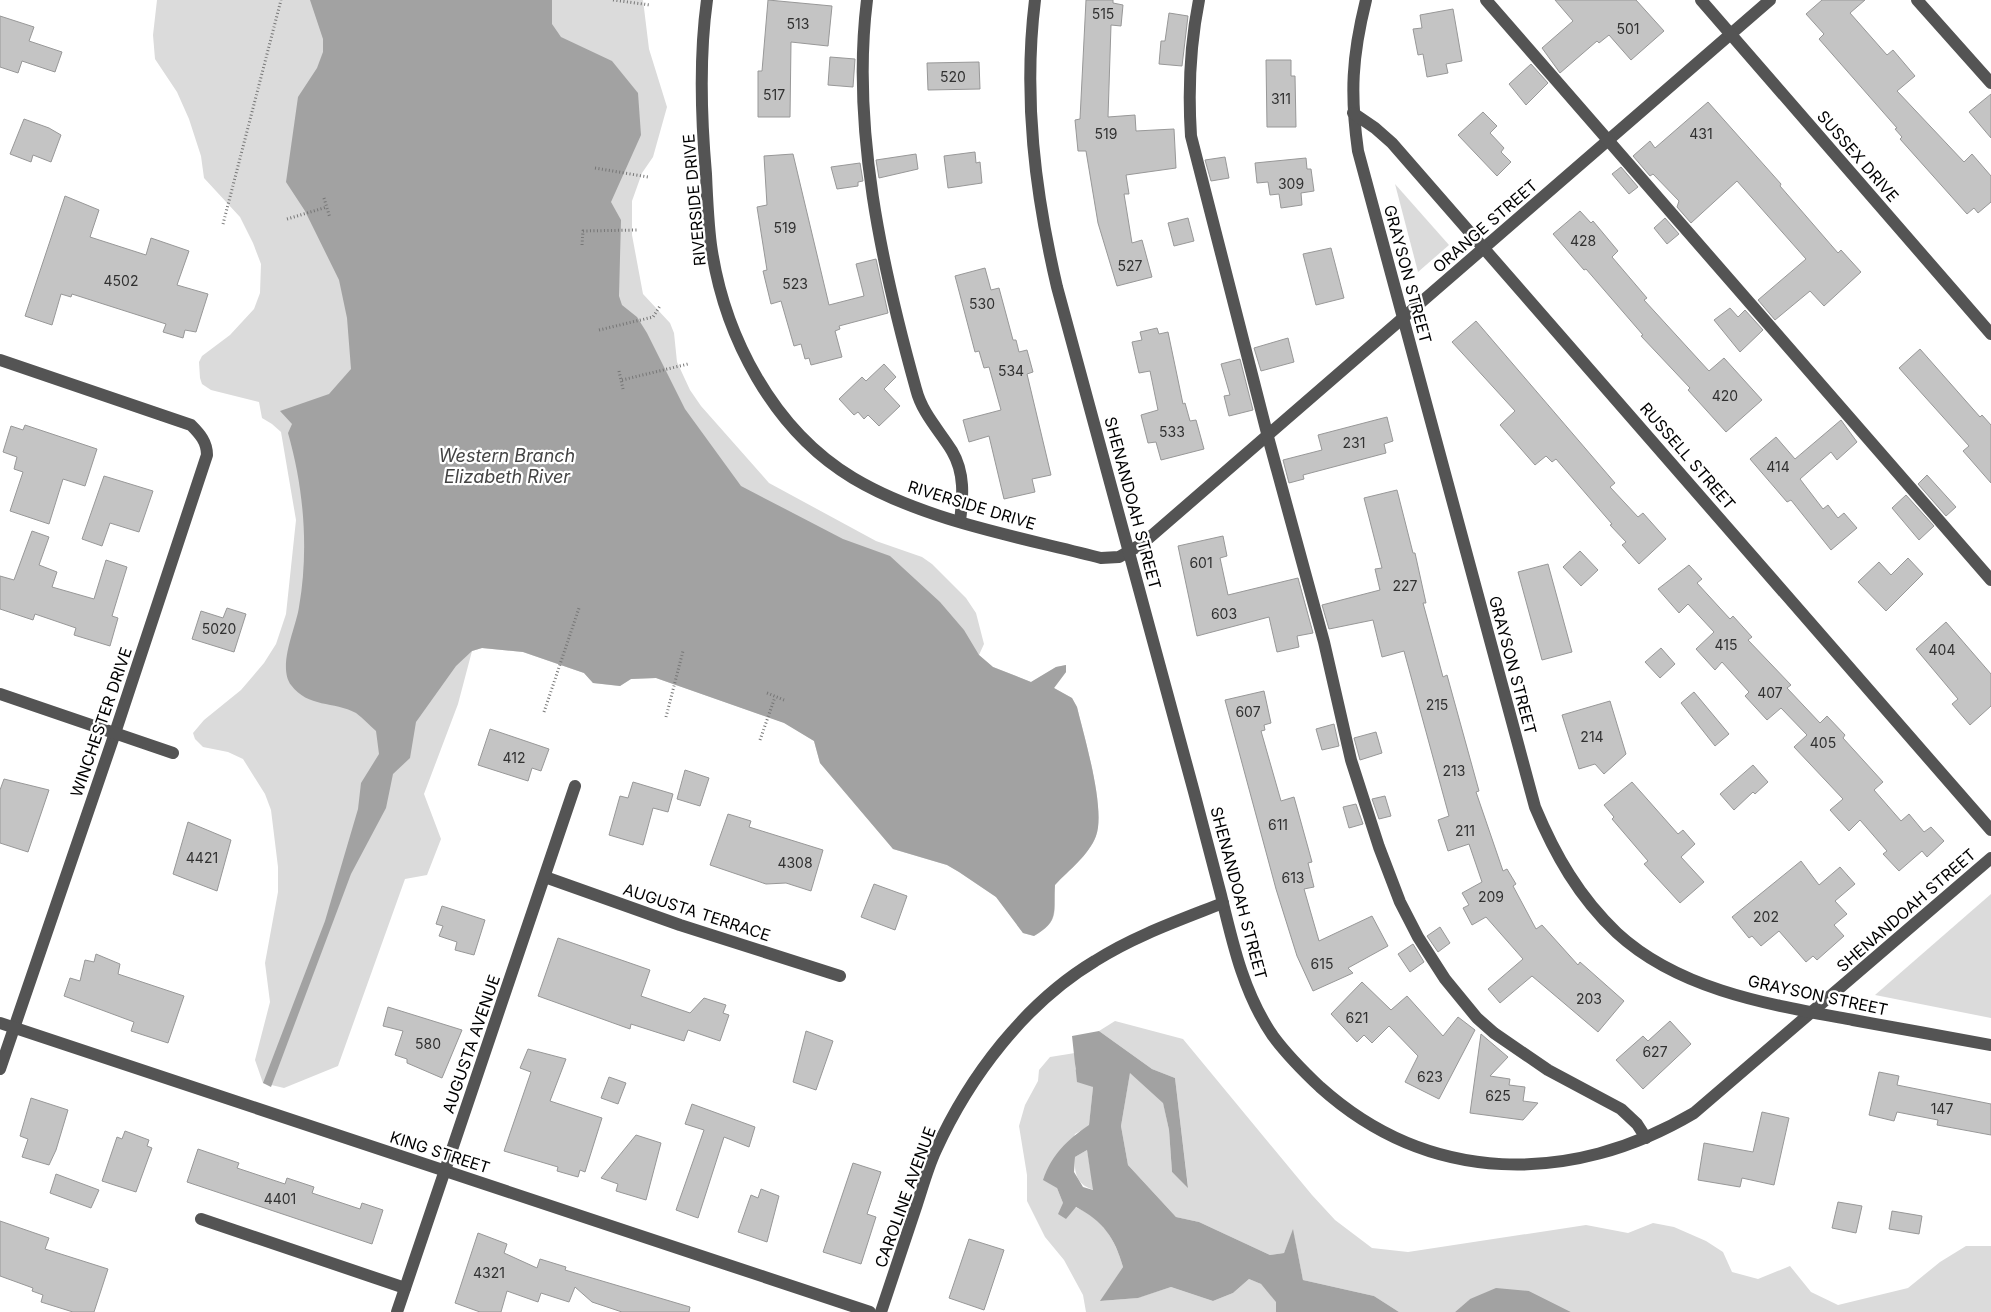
<svg xmlns="http://www.w3.org/2000/svg" width="1991" height="1312" font-family="Inter,sans-serif">
  <rect width="100%" height="100%" fill="#fff"/>
  <g fill="#dbdbdb">
    <path d="M157,0H643L649,49L667,107L653,157L642,173L632,201V235L643,294L670,323L674,333L677,362L690,390L701,406L769,483L876,541L922,557L932,564L966,598L976,613L984,644L979,655L993,667L1031,682L1056,667L1066,665V672L1054,688L1072,698L1077,707C1084,736 1106,809 1096,836C1089,855 1069,870 1055,885C1054,913 1060,921 1034,936L1023,933L996,897L959,872L947,865L893,849L820,763L814,741L785,723L656,678L631,679L620,686L593,683L584,673L523,652L482,648L472,651L458,704L424,794L441,839L427,875L405,879L338,1066L284,1088L263,1083L255,1060L270,1002L265,963L278,892V867L271,810L265,794L243,759L228,752L203,747L195,739L193,733L204,720L241,690L264,663L276,644L286,614L296,520L281,432L272,424L262,418L259,402L211,390L202,384L200,378L199,362L202,356L230,335L254,309L260,293L261,264L253,243L240,217L204,178L201,156L189,119L177,92L155,59L153,35Z"/>
    <path d="M1395,184L1449,245L1418,272Z"/>
    <path d="M1991,894V1018L1875,995Z"/>
    <path d="M1115,1021L1183,1039L1312,1195L1335,1220L1372,1248L1408,1252L1586,1225L1628,1233L1653,1223L1674,1227L1706,1241L1723,1252L1732,1272L1758,1279L1790,1266L1811,1292L1838,1305L1908,1288L1940,1262L1966,1246H1991V1312H1571L1529,1291L1470,1299L1455,1312H1399L1374,1296L1303,1280L1293,1231L1284,1253L1270,1255L1199,1222L1176,1217L1128,1165L1121,1126L1130,1072L1163,1102L1169,1130L1172,1172L1188,1187L1175,1078L1152,1069L1099,1031Z"/>
    <path d="M1075,1053V1069L1093,1087L1089,1126L1075,1134L1057,1188L1063,1203C1098,1213 1113,1232 1123,1267L1101,1301L1137,1298L1171,1287L1213,1301L1233,1293L1249,1279L1261,1284L1277,1302L1276,1312H1086L1083,1295L1064,1260L1045,1237L1027,1201V1175L1019,1126L1025,1105L1038,1081L1039,1070L1050,1057Z"/>
    <path d="M1087,1150L1094,1190C1077,1185 1074,1174 1075,1157Z"/>
  </g>
  <g fill="#a2a2a2" fill-rule="evenodd">
    <path d="M310,0H552V24L561,37L612,61L638,93L641,135L611,202L621,220L619,296L622,305L637,317L647,333L685,409L741,486L843,539L890,556L940,602L964,630L979,655L993,667L1031,682L1056,667L1066,665V672L1054,688L1072,698L1077,707C1084,736 1106,809 1096,836C1089,855 1069,870 1055,885C1053,912 1060,921 1034,936L1023,933L996,897L959,872L947,865L893,849L820,763L814,741L784,723L656,678L631,679L620,686L593,683L584,673L523,652L482,648L472,651L456,666L416,722L410,758L393,774L386,808L351,874L271,1087L263,1083L325,921L358,809L361,783L379,754L376,731C370,726 363,718 356,713C334,701 308,708 291,685C277,666 296,628 299,607C309,550 304,489 288,433L292,424L280,411L329,394L351,369L347,318L339,280L305,211L286,182L298,97L317,68L323,52V39Z"/>
    <path d="M1099,1031L1152,1069L1175,1078L1188,1188L1172,1172L1169,1130L1163,1103L1130,1073L1121,1126L1128,1165L1176,1217L1199,1222L1270,1255L1284,1253L1293,1229L1303,1280L1374,1296L1399,1312H1276V1302L1261,1284L1249,1279L1233,1293L1213,1301L1171,1287L1138,1298L1100,1301L1123,1267C1115,1238 1103,1221 1076,1207L1066,1219L1058,1214L1063,1203L1057,1188L1043,1180C1052,1154 1067,1140 1089,1125L1093,1087L1077,1082L1072,1036ZM1087,1150L1093,1190L1083,1187L1074,1172L1075,1157Z"/>
    <path d="M1496,1288L1529,1291L1571,1312H1455L1470,1299Z"/>
  </g>
  <g fill="#c4c4c4" stroke="#989898">
    <path d="M768,0L832,6L828,46L791,42L790,117H758V71H762Z"/>
    <path d="M1086,0H1113V3L1123,5L1121,26L1111,25L1108,117L1135,115L1136,131L1174,129L1176,168L1126,175L1129,194H1124L1132,243L1142,240L1152,277L1117,286L1098,223L1086,151H1078L1075,120L1080,119Z"/>
    <path d="M1555,0H1636L1664,31L1631,60L1609,35L1599,43L1597,41L1560,73L1542,48L1573,21Z"/>
    <path d="M1822,0H1865L1850,13L1887,55L1893,50L1915,76L1897,91L1964,162L1972,154L1991,176V202L1978,213L1974,208L1967,214L1900,139L1902,137L1895,129L1897,128L1819,39L1824,34L1806,14Z"/>
    <path d="M1453,9L1462,61L1446,64L1448,73L1427,77L1423,54L1418,55L1413,29L1422,28L1420,15Z"/>
    <path d="M1169,13L1188,16L1182,66L1159,64L1161,41H1165Z"/>
    <path d="M0,16L34,27L29,41L62,52L55,72L22,61L18,73L0,67Z"/>
    <path d="M830,57L855,59L853,87L828,85Z"/>
    <path d="M1266,60H1291V76H1295L1296,127H1267Z"/>
    <path d="M979,62L980,89L928,90L927,63Z"/>
    <path d="M1531,64L1548,83L1526,105L1509,84Z"/>
    <path d="M1991,94V138L1969,112Z"/>
    <path d="M1708,102L1781,184L1780,186L1838,253L1841,250L1861,272L1824,306L1810,291L1775,320L1758,300L1806,259L1737,181L1691,223L1677,207L1679,201L1653,174L1650,176L1633,156L1650,141L1655,148Z"/>
    <path d="M1483,112L1497,126L1490,133L1504,148L1501,152L1511,162L1497,176L1458,135Z"/>
    <path d="M24,119L49,128L61,135L51,162L33,155L31,162L10,154Z"/>
    <path d="M975,152L976,163L980,162L982,183L948,188L944,156Z"/>
    <path d="M793,154L829,305L864,296L856,264L876,259L888,313L839,326L840,329L835,331L842,357L811,365L809,358L805,359L801,344L794,346L781,301L771,304L763,271L767,270L757,207L767,205L764,156Z"/>
    <path d="M916,154L918,169L879,178L876,160Z"/>
    <path d="M1225,157L1229,178L1211,181L1205,160Z"/>
    <path d="M1306,158L1307,169H1311L1314,191L1301,193L1302,205L1281,208L1279,194L1270,195L1268,182L1257,183L1255,163Z"/>
    <path d="M860,163L863,181L858,182V186L837,189L831,167Z"/>
    <path d="M1621,167L1638,187L1629,194L1612,174Z"/>
    <path d="M65,196L99,210L90,237L146,255L151,238L189,251L177,285L208,294L196,332L185,330L183,338L163,332L166,324L72,294L71,297L61,294L52,325L25,316Z"/>
    <path d="M1580,211L1591,223L1593,221L1618,251L1612,257L1647,298L1644,300L1709,371L1724,358L1762,400L1726,432L1688,390L1690,388L1641,336L1643,335L1586,269L1584,270L1553,234Z"/>
    <path d="M1188,218L1194,241L1174,246L1168,223Z"/>
    <path d="M1665,218L1679,234L1667,244L1654,228Z"/>
    <path d="M1331,248L1344,298L1316,305L1303,254Z"/>
    <path d="M985,268L991,290L999,288L1013,340H1016L1019,352L1027,350L1033,372L1027,374L1051,475L1032,479L1035,492L1004,499L989,436L969,442L963,420L1001,410L989,367L984,368L979,351L975,352L955,276Z"/>
    <path d="M1730,308L1738,317L1745,310L1763,330L1740,352L1714,320Z"/>
    <path d="M1476,321L1615,483L1610,487L1638,517L1643,513L1666,539L1639,564L1622,545L1626,542L1610,525L1612,524L1556,459L1552,462L1546,456L1535,465L1500,425L1515,411L1452,342Z"/>
    <path d="M1157,328L1159,334L1168,332L1183,404L1185,403L1190,421L1196,420L1204,449L1161,460L1156,442L1148,443L1141,415L1158,410L1150,371L1139,373L1132,342L1142,340L1140,332Z"/>
    <path d="M1288,338L1294,362L1261,371L1254,348Z"/>
    <path d="M1920,349L1980,417L1982,415L1991,425V483L1963,451L1969,446L1899,368Z"/>
    <path d="M1240,359L1253,410L1229,416L1224,396L1230,395L1221,364Z"/>
    <path d="M884,364L896,377L884,389L900,406L879,426L868,415L864,419L858,412L854,415L839,399L862,377L866,381Z"/>
    <path d="M1387,417L1393,441L1384,444L1386,453L1303,475L1304,479L1289,483L1283,460L1322,450L1318,435Z"/>
    <path d="M1841,420L1857,442L1837,460L1831,452L1800,479L1823,509L1828,505L1838,518L1844,513L1857,528L1831,550L1791,500L1787,502L1750,459L1776,437L1795,459Z"/>
    <path d="M25,425L97,449L85,486L63,479L49,524L10,511L23,472L14,469L17,457L3,452L11,426L23,430Z"/>
    <path d="M1927,475L1956,507L1946,516L1918,484Z"/>
    <path d="M104,476L153,491L139,532L110,523L102,546L82,539Z"/>
    <path d="M1397,490L1413,553H1415L1426,603H1423L1443,677L1447,675L1479,791L1476,792L1503,871L1507,869L1516,884L1513,886L1536,929L1542,925L1578,965L1580,962L1624,1001L1598,1032L1532,976L1500,1003L1488,989L1523,959L1486,917L1472,925L1463,908L1469,905L1462,893L1482,882L1469,844L1448,851L1438,820L1449,816L1404,651L1382,657L1373,620L1329,629L1322,605L1380,590L1375,569L1382,568L1364,498Z"/>
    <path d="M1906,495L1934,526L1919,540L1892,508Z"/>
    <path d="M32,531L49,537L39,565L57,572L52,587L94,599L106,560L127,567L112,616L118,618L110,646L74,635L76,628L35,614L33,620L0,609V576L14,580Z"/>
    <path d="M1223,536L1227,556L1220,558L1228,595L1298,578L1313,633L1297,636L1299,647L1277,652L1269,617L1197,636L1178,546Z"/>
    <path d="M1580,551L1598,570L1581,586L1563,567Z"/>
    <path d="M1908,558L1923,574L1886,611L1858,582L1879,562L1891,575Z"/>
    <path d="M1548,564L1572,652L1542,660L1518,572Z"/>
    <path d="M1689,565L1702,579L1697,583L1730,619L1733,616L1752,637L1748,640L1791,685L1787,688L1820,723L1827,716L1845,735L1843,738L1883,782L1874,790L1901,821L1909,814L1924,832L1931,827L1944,841L1927,857L1922,851L1899,871L1883,854L1887,851L1860,820L1849,831L1830,810L1843,799L1794,747L1807,735L1781,708L1767,720L1745,696L1749,692L1722,662L1715,670L1696,649L1714,632L1688,604L1679,613L1658,589Z"/>
    <path d="M227,608L246,614L234,652L192,639L201,611L223,618Z"/>
    <path d="M1946,622L1991,674V706L1970,725L1952,704L1958,699L1916,649Z"/>
    <path d="M1661,648L1675,664L1660,678L1645,662Z"/>
    <path d="M1264,691L1271,723L1264,725L1265,730L1261,731L1281,801L1294,797L1312,862L1308,863L1314,887L1304,889L1319,941L1372,916L1388,946L1348,968L1353,973L1313,991L1297,956L1276,889L1225,700Z"/>
    <path d="M1694,692L1729,734L1715,746L1681,703Z"/>
    <path d="M1610,701L1626,754L1604,774L1595,764L1579,769L1562,715Z"/>
    <path d="M1334,724L1339,746L1322,750L1316,729Z"/>
    <path d="M490,729L549,749L541,771L532,768L528,781L478,765Z"/>
    <path d="M1376,732L1382,753L1360,760L1354,738Z"/>
    <path d="M1753,765L1768,782L1755,794L1753,792L1734,810L1720,794Z"/>
    <path d="M685,770L709,778L700,806L677,799Z"/>
    <path d="M4,779L49,790L28,852L0,843V790Z"/>
    <path d="M633,782L673,794L668,812L653,808L643,845L609,835L620,796L628,798Z"/>
    <path d="M1632,782L1678,834L1683,830L1695,844L1681,857L1704,882L1680,903L1644,864L1648,861L1612,819L1614,817L1604,805Z"/>
    <path d="M1385,796L1391,816L1379,819L1372,799Z"/>
    <path d="M1356,804L1363,824L1349,828L1343,807Z"/>
    <path d="M728,814L751,821L749,827L823,850L811,891L786,883L766,884L710,865Z"/>
    <path d="M188,822L231,840L217,891L173,874Z"/>
    <path d="M1801,861L1819,885L1840,867L1855,884L1835,901L1847,914L1834,925L1844,936L1817,960L1813,956L1806,962L1779,931L1761,946L1752,936L1749,938L1732,917Z"/>
    <path d="M874,884L907,896L895,930L861,917Z"/>
    <path d="M442,906L485,920L474,955L455,950L457,942L439,936L443,926L436,924Z"/>
    <path d="M1440,927L1450,943L1438,952L1427,936Z"/>
    <path d="M558,938L650,970L641,996L690,1013L704,998L726,1005L723,1013L729,1015L720,1041L688,1030L684,1041L631,1024L630,1029L538,996Z"/>
    <path d="M1413,944L1424,962L1410,972L1398,954Z"/>
    <path d="M96,954L120,964L118,974L184,996L168,1043L131,1031L134,1022L64,996L70,978L80,981L85,960L94,962Z"/>
    <path d="M1362,982L1391,1010L1407,996L1443,1036L1458,1017L1475,1030L1439,1099L1405,1082L1418,1056L1389,1026L1372,1043L1364,1035L1357,1042L1331,1014Z"/>
    <path d="M388,1007L462,1030L442,1078L407,1063V1059L395,1055L403,1031L383,1026Z"/>
    <path d="M1670,1021L1691,1044L1643,1089L1616,1060L1643,1036L1648,1041Z"/>
    <path d="M806,1031L833,1041L816,1090L793,1082Z"/>
    <path d="M1481,1034L1508,1057L1490,1076L1510,1079L1509,1085L1525,1087L1523,1101L1538,1103L1523,1120L1470,1113Z"/>
    <path d="M528,1049L566,1059L550,1101L602,1118L585,1172L580,1170L578,1177L557,1171L558,1167L504,1151L531,1072L520,1068Z"/>
    <path d="M1879,1072L1899,1076L1897,1085L1991,1104V1135L1937,1125L1938,1120L1897,1112L1894,1121L1869,1115Z"/>
    <path d="M609,1077L626,1083L618,1104L601,1098Z"/>
    <path d="M31,1098L68,1110L56,1150L49,1165L22,1157L28,1139L20,1136Z"/>
    <path d="M692,1104L755,1127L749,1147L724,1137L698,1218L676,1210L704,1130L685,1124Z"/>
    <path d="M1762,1112L1789,1118L1774,1185L1742,1178L1740,1187L1698,1180L1704,1143L1753,1152Z"/>
    <path d="M125,1131L149,1140L147,1146L152,1148L136,1192L102,1181L117,1137L122,1139Z"/>
    <path d="M636,1135L661,1143L646,1200L616,1191L618,1184L601,1178Z"/>
    <path d="M198,1149L239,1163L237,1168L285,1184L287,1178L314,1187L312,1193L360,1209L362,1203L383,1210L372,1244L187,1182Z"/>
    <path d="M853,1163L881,1172L867,1214L876,1217L861,1264L823,1252Z"/>
    <path d="M56,1174L99,1190L91,1208L50,1193Z"/>
    <path d="M761,1189L779,1196L767,1242L738,1232L751,1195L758,1198Z"/>
    <path d="M1838,1202L1862,1206L1856,1233L1832,1228Z"/>
    <path d="M1892,1211L1922,1216L1919,1234L1889,1229Z"/>
    <path d="M0,1221L49,1238L45,1249L108,1269L94,1312H73L41,1302L43,1295L32,1291L33,1288L0,1276Z"/>
    <path d="M478,1233L507,1244L504,1253L537,1268L540,1259L566,1267L565,1270L690,1307L689,1312H622L592,1302L575,1287L569,1302L541,1293L538,1302L507,1291L501,1312H480L455,1303Z"/>
    <path d="M969,1239L1004,1250L984,1310L949,1298Z"/>
  </g>
  <g fill="none" stroke-linecap="round" stroke-linejoin="round">
    <g stroke="#767676" stroke-width="3" stroke-dasharray="1 2.5" stroke-linecap="butt">
      <path d="M613,0L650,5"/>
      <path d="M595,168L648,177"/>
      <path d="M324,198L330,218"/>
      <path d="M287,219L327,207"/>
      <path d="M223,224L281,0"/>
      <path d="M582,245L583,231L637,230"/>
      <path d="M599,330L653,317L660,306"/>
      <path d="M619,371L623,389"/>
      <path d="M622,380L688,364"/>
      <path d="M767,693L784,700"/>
      <path d="M544,712L579,608"/>
      <path d="M666,717L683,651"/>
      <path d="M760,740L775,697"/>
    </g>
    <g stroke="#545454" stroke-width="12">
      <path d="M707,0C699,57 701,117 706,174C707,198 708,222 711,245C724,336 773,430 853,478C925,521 1020,537 1101,558L1119,557L1142,544L1770,0"/>
      <path d="M867,0C851,127 882,267 916,389C922,413 939,430 952,451C965,473 963,497 960,521"/>
      <path d="M1035,0C1023,97 1035,193 1057,287C1103,455 1149,623 1194,792C1203,826 1212,861 1221,895C1233,945 1244,994 1273,1036C1287,1055 1303,1071 1320,1087C1429,1185 1571,1186 1694,1113L1991,858"/>
      <path d="M1199,0C1190,45 1188,90 1191,136L1268,437L1324,642L1351,760L1379,847L1400,902L1418,937L1445,979L1477,1018L1494,1033L1548,1070L1621,1109L1637,1124L1646,1138"/>
      <path d="M1366,0C1352,56 1350,94 1358,151L1535,807C1555,855 1579,897 1617,933C1680,991 1772,1005 1853,1020C1899,1028 1945,1037 1991,1045"/>
      <path d="M1486,0L1991,580"/>
      <path d="M1701,0L1991,334"/>
      <path d="M1917,0L1991,83"/>
      <path d="M1353,113L1375,128L1392,143L1991,830"/>
      <path d="M0,360L191,425C200,434 207,442 207,455L115,733L0,1069"/>
      <path d="M0,694L173,753"/>
      <path d="M545,877L680,925L840,976"/>
      <path d="M0,1023L870,1312"/>
      <path d="M201,1219L405,1288"/>
      <path d="M397,1312L575,786"/>
      <path d="M881,1312C893,1276 905,1240 917,1204C923,1186 928,1167 936,1150C969,1077 1025,1003 1095,961C1134,936 1180,920 1223,903"/>
    </g>
  </g>
  <g text-anchor="middle" dominant-baseline="central" stroke-width="4.5" stroke-linejoin="round" paint-order="stroke">
    <g font-size="14" fill="#313131">
      <text x="1103" y="13">515</text>
      <text x="798" y="23">513</text>
      <text x="1628" y="28">501</text>
      <text x="953" y="76">520</text>
      <text x="774" y="94">517</text>
      <text x="1281" y="98">311</text>
      <text x="1106" y="133">519</text>
      <text x="1701" y="133">431</text>
      <text x="1291" y="183">309</text>
      <text x="785" y="227">519</text>
      <text x="1583" y="240">428</text>
      <text x="1130" y="265">527</text>
      <text x="121" y="280">4502</text>
      <text x="795" y="283">523</text>
      <text x="982" y="303">530</text>
      <text x="1011" y="370">534</text>
      <text x="1725" y="395">420</text>
      <text x="1172" y="431">533</text>
      <text x="1354" y="442">231</text>
      <text x="1778" y="466">414</text>
      <text x="1201" y="562">601</text>
      <text x="1405" y="585">227</text>
      <text x="1224" y="613">603</text>
      <text x="219" y="628">5020</text>
      <text x="1726" y="644">415</text>
      <text x="1942" y="649">404</text>
      <text x="1770" y="692">407</text>
      <text x="1437" y="704">215</text>
      <text x="1248" y="711">607</text>
      <text x="1592" y="736">214</text>
      <text x="1823" y="742">405</text>
      <text x="514" y="757">412</text>
      <text x="1454" y="770">213</text>
      <text x="1278" y="824">611</text>
      <text x="1465" y="830">211</text>
      <text x="202" y="857">4421</text>
      <text x="795" y="862">4308</text>
      <text x="1293" y="877">613</text>
      <text x="1491" y="896">209</text>
      <text x="1766" y="916">202</text>
      <text x="1322" y="963">615</text>
      <text x="1589" y="998">203</text>
      <text x="1357" y="1017">621</text>
      <text x="428" y="1043">580</text>
      <text x="1655" y="1051">627</text>
      <text x="1430" y="1076">623</text>
      <text x="1498" y="1095">625</text>
      <text x="1942" y="1108">147</text>
      <text x="280" y="1198">4401</text>
      <text x="489" y="1272">4321</text>
    </g>
    <g font-size="16" fill="#000" stroke="#fff">
      <text transform="translate(1858 156) rotate(49)">SUSSEX DRIVE</text>
      <text transform="translate(694 200) rotate(-95)">RIVERSIDE DRIVE</text>
      <text transform="translate(1485 226) rotate(-41)">ORANGE STREET</text>
      <text transform="translate(1408 274) rotate(75)">GRAYSON STREET</text>
      <text transform="translate(1688 456) rotate(49)">RUSSELL STREET</text>
      <text transform="translate(1133 503) rotate(75)">SHENANDOAH STREET</text>
      <text transform="translate(972 505) rotate(17)">RIVERSIDE DRIVE</text>
      <text transform="translate(1513 665) rotate(75)">GRAYSON STREET</text>
      <text transform="translate(101 722) rotate(-71)">WINCHESTER DRIVE</text>
      <text transform="translate(1239 893) rotate(75)">SHENANDOAH STREET</text>
      <text transform="translate(1906 910) rotate(-41)">SHENANDOAH STREET</text>
      <text transform="translate(697 912) rotate(18)">AUGUSTA TERRACE</text>
      <text transform="translate(1818 995) rotate(12)">GRAYSON STREET</text>
      <text transform="translate(471 1044) rotate(-71)">AUGUSTA AVENUE</text>
      <text transform="translate(440 1152) rotate(18)">KING STREET</text>
      <text transform="translate(905 1197) rotate(-70)">CAROLINE AVENUE</text>
    </g>
    <g font-size="18" font-style="italic" fill="#434343" stroke="#fff">
      <text x="507" y="455">Western Branch<tspan x="507" dy="21">Elizabeth River</tspan></text>
    </g>
  </g>
</svg>
